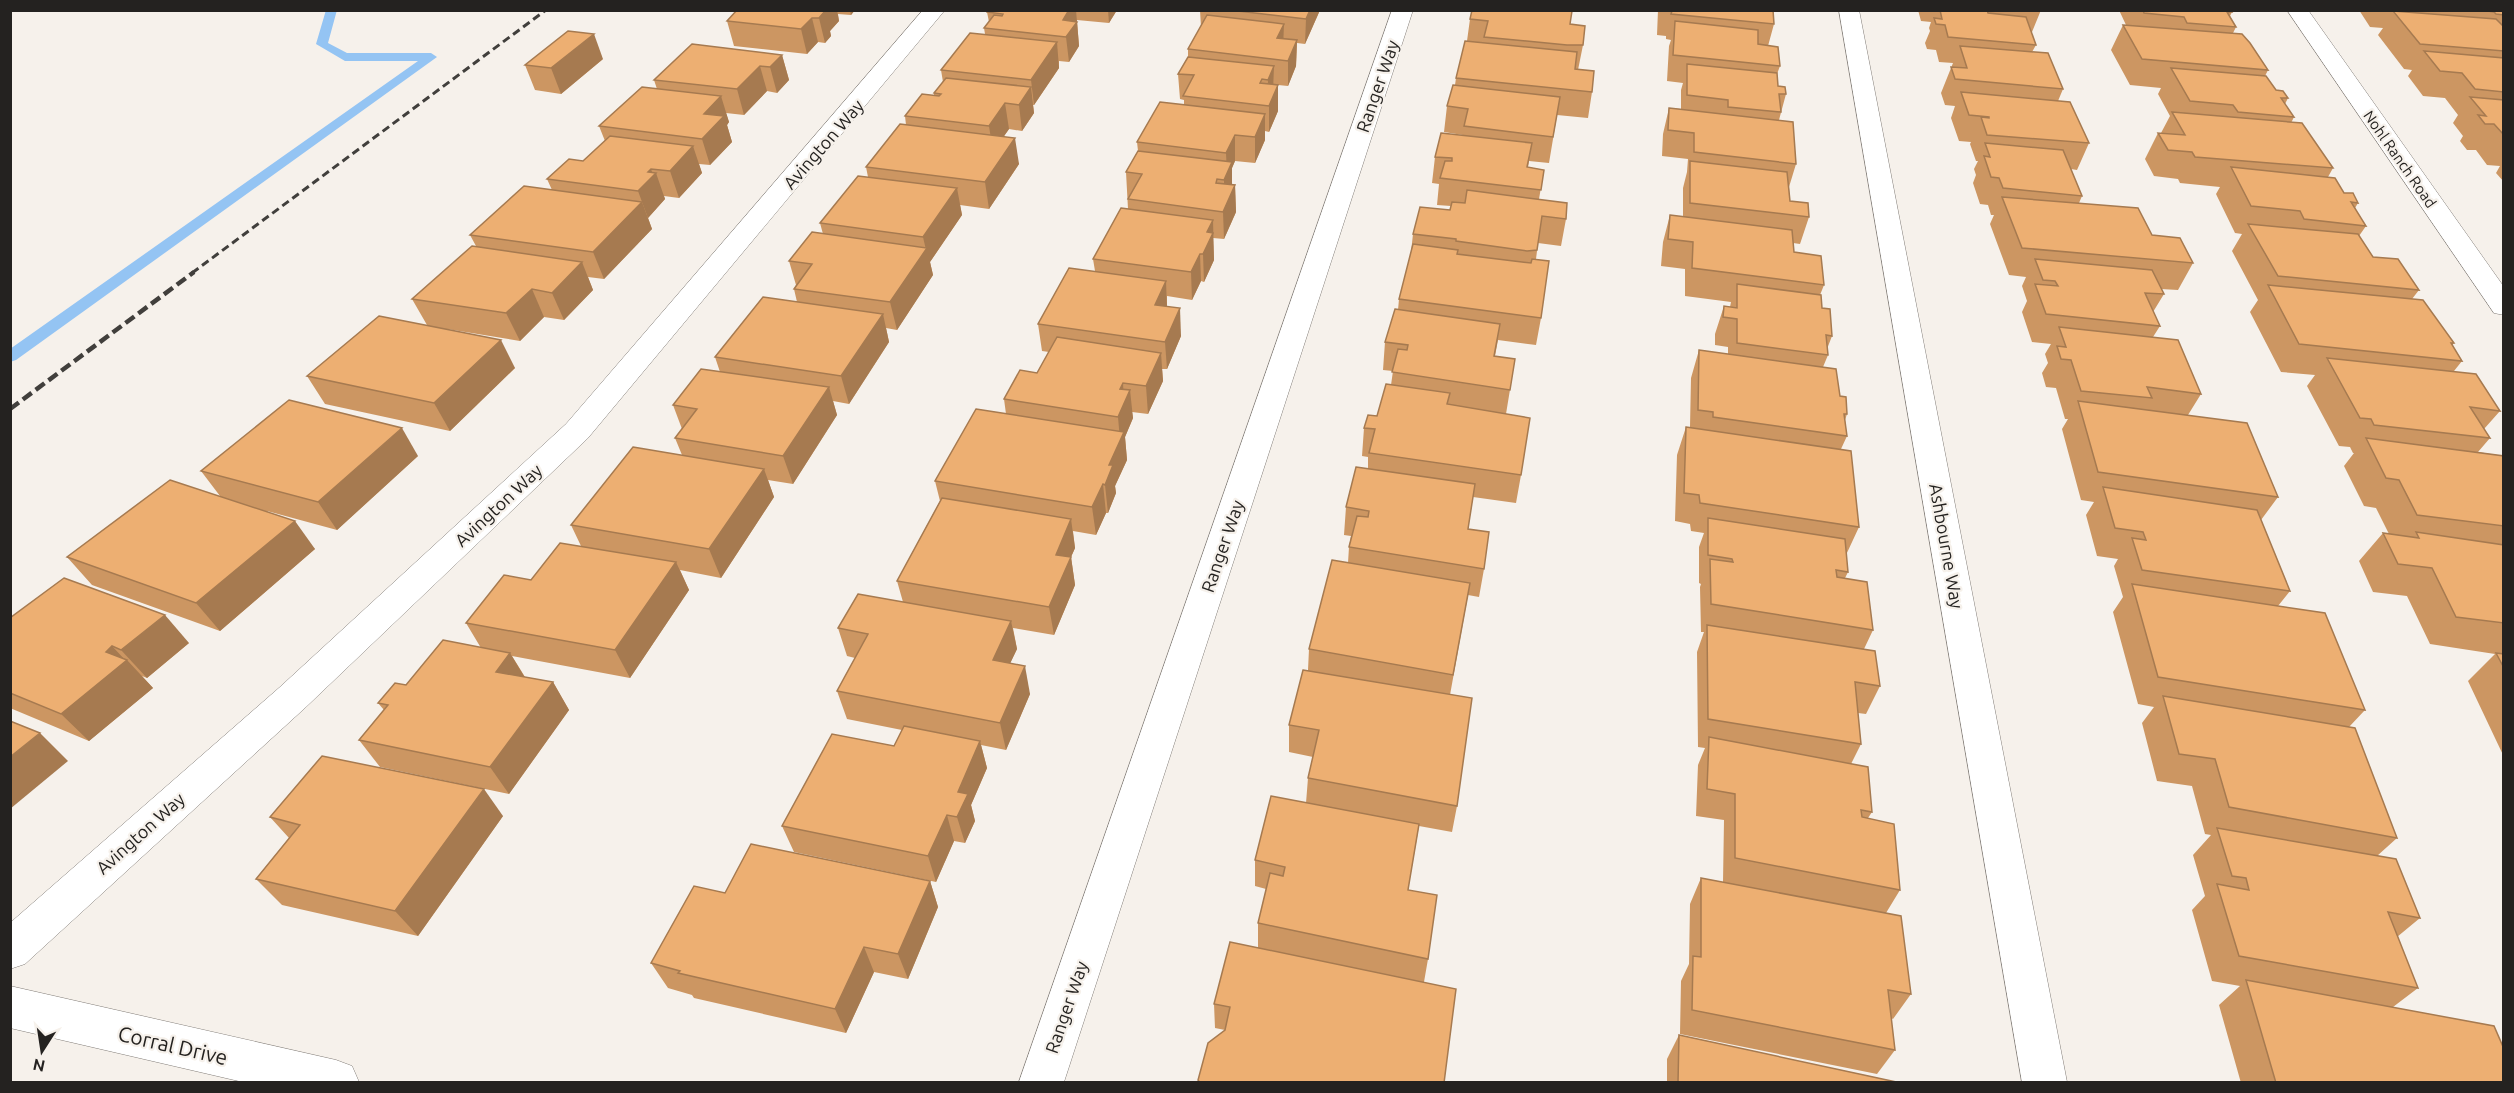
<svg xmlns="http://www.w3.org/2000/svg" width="2514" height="1093" font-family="Ubuntu,sans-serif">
  <rect width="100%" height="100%" fill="#f6f1eb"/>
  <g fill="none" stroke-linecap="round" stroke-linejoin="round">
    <path fill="#94c4f3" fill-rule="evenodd" d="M326,10H337L328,43L347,53H431L437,57L16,360L10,362V349L418,61H345L316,44Z"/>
    <defs>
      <g id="minor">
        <path d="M923,10H945L588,438L306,707L25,964L10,969V923L280,687L566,424Z"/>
        <path d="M1392,10H1413L1064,1082H1019Z"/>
        <path d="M1839,10H1859L2067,1082H2022Z"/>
        <path d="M2287,10H2308L2504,287V315L2494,313Z"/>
        <path d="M10,986L336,1060L352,1066L359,1082H243L10,1028Z"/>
      </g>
    </defs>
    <use href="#minor" stroke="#827d78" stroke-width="1"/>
    <use href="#minor" fill="#fff" fill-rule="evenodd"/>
    <path stroke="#413f3c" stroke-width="3" stroke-dasharray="8 4.5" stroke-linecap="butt" d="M192,273L546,10"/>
    <path stroke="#413f3c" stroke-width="4.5" stroke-dasharray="11 5" stroke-linecap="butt" d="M10,409L194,272"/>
  </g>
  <g fill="#cc9662">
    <path d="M737,10H855L851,15L838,14L839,21L830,31L831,36L825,43L818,42L807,54L734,46L727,21Z"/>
    <path d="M988,10H1117L1109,23L1077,20L1079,46L1069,62L1059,61V68L1034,105H1033L1034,113L1022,131L1009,129L1004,136L1019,164L989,209L960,205L962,215L930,262L933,275L897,330L886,328L889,342L849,404L833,401L837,415L793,484L768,480L774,497L721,578L680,570L689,590L630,678L512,656L525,677L553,682L569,710L509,794L380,767L359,740L384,710L378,703L406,685L481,648L466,623L581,546L571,525L682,455L675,438L682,429L673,405L720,372L715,357L797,302L794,289L796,285L789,261L823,234L820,223L868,177L866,167L906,125L905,116L934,96V93L943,82L941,70L985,34L984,28L989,22L987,12Z"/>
    <path d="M1200,10H1320L1305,44L1297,43L1296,66L1288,86L1278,85V111L1269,132L1265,131V140L1255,163L1235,161L1232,168V185H1235L1236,212L1224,239L1213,238L1214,260L1204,282L1201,281L1192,300L1167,296V306L1181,336L1167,369H1162L1163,381L1148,414L1132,412L1133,418L1125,437L1127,460L1115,486L1116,493L1108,513H1106L1096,535L1073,531L1075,548L1071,557L1075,585L1054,635L1013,628L1017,649L1010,663L1030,694L1006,750L981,745L987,768L971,805L975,821L965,843L954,841L936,882L794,852L782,826L894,746L902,730L847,719L837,691L855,658L847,656L838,628L903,602L897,581L940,501L935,481L1006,414L1004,399L1037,373L1049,352L1042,351L1038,324L1095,271L1093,259L1128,209L1126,172L1138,151L1137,142L1184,104V100L1180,99L1178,74L1188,57V49L1201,27Z"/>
    <path d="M1658,10H1773L1774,24L1768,46L1780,66L1777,74L1778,86L1786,94L1779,120L1796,164L1789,187L1790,201L1809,217L1800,244L1793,243L1794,252L1824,285L1820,295L1822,308L1832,336L1827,349L1828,355L1823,367L1840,396L1847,414L1845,420L1847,436L1841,449L1859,527L1846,555L1848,572L1845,578L1873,630L1864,649L1880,686L1866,714L1858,713L1861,744L1851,764L1872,812L1868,818L1900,890L1886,913L1911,994L1893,1019L1891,1018L1895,1050L1877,1074L1680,1034L1681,981L1689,964L1690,904L1701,878L1723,882L1724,820L1696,816L1698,765L1705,748L1698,747L1697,652L1704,632H1701L1700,587L1701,584L1699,583V547L1704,533L1691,531L1690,524L1675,521L1677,455L1686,427H1690L1691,378L1699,350L1728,354V347L1715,345V334L1724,306L1730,307L1731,302L1685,296V269L1661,266L1663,242L1670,215L1683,217V188L1687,172L1688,159L1662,156L1663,134L1669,108L1681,109V90L1683,83L1667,81L1669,46L1671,40L1666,39V36L1657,35Z"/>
    <path d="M1918,10H2041L2032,32H2031L2036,45L2032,52L2063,89L2058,101L2089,143L2077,170L2071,169L2082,196L2079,203L2152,235L2193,263L2178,290L2161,289L2164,294L2153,312L2160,326L2153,337L2201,394L2188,415L2278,497L2261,520L2290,591L2278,606L2365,710L2349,727L2397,838L2377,856L2420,918L2397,937L2418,988L2393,1007L2504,1083H2241L2219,1005L2240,986L2212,981L2192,910L2205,896L2193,855L2211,835L2205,834L2192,786L2157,781L2142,723L2154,707L2138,704L2113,612L2123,597L2114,566L2118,559L2097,556L2086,515L2094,502L2081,500L2062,429L2068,419H2065L2056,388L2046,387L2042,373L2048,363L2045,354L2051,344L2032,342L2022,312L2027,301L2022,286L2026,277L2009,275L1990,224L1994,215H1991L1988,205L1980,204L1973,183L1976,175L1974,169L1978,161H1976L1970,144L1971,142L1959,141L1951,118L1955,106L1945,105L1941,93L1953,63L1939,62L1936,50L1927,49L1925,43L1930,31L1929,28L1931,22L1921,21Z"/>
    <path d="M2119,10H2231L2232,12L2230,16L2236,27L2233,33L2268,70L2265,76L2276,90L2288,98L2285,104L2294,117L2291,123L2333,168L2328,177L2344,193L2358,203L2355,208L2366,226L2359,236L2373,257L2419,290L2412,299L2454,343L2452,346L2462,361L2454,371L2500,411L2484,429L2490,438L2478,452L2504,456V757L2468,681L2495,654L2430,644L2407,596L2373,592L2359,561L2383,533L2389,534L2376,508L2364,506L2344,466L2354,453H2353L2350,447L2339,446L2307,386L2315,375L2281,372L2250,312L2258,300L2232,251L2242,234L2235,233L2216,194L2220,187L2180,183L2178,179L2154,176L2145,159L2158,133H2161L2170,116L2158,94L2161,88L2130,85L2111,50L2123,25H2126Z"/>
    <path d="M2359,10H2504V182L2496,173L2500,166L2487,165L2476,150H2467L2460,141L2463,136L2453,123L2458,115L2445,98L2423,96L2408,76L2412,70L2404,69L2378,35L2383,28L2370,27Z"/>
    <path d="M1470,19L1570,24L1583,45L1578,70L1592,92L1588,118L1557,115L1549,163L1529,161L1528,167L1544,170L1539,199L1566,219L1561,246L1538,243L1536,259L1541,318L1536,345L1498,340L1495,356L1515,359L1506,414L1521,475L1516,503L1473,497L1468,529L1484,569L1479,597L1468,595L1450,695L1457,806L1452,832L1419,826L1408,890L1428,959L1424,982L1444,1083H1199L1198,1080L1225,1030L1215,1028L1214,1004L1258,948V923L1266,889L1255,886V860L1306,803L1308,778L1313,757L1289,752V725L1308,670L1309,649L1348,563L1349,547L1351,536L1344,535L1346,507L1368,468V457L1362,456L1364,428L1377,416L1391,385L1393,371L1383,370L1385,342L1398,310L1399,299L1411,252L1413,234L1450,210L1451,206L1437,205L1439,184L1432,183L1435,157L1463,135L1444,132L1447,106L1455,85L1456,78L1467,41Z"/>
    <path d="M782,55L789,80L777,93L767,91L744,115L726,113L729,122L727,125L732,142L710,165L699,164L702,173L679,198L664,196L665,199L648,218L652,229L604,279L588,277L593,290L564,320L544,317L520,341L447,329L515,368L450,431L325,404L307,376L427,325L412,299L476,246L470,235L552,190L547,179L583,161L605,141L599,126L657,89L654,80Z"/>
    <path d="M603,59L561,94L535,90L525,65Z"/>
    <path d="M418,456L337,530L267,511L315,549L220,631L92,585L67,557L220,496L201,471Z"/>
    <path d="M10,618L189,643L147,678L142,676L153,688L89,741L10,708Z"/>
    <path d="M503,816L418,936L282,905L256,879L289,838L270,817Z"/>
    <path d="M930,881L938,907L908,979L874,972L846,1033L694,998L692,995L668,988L651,963L725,893Z"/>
    <path d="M1679,1035L1901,1083H1667V1059Z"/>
  </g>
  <g fill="#a67a50">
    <path d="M837,10L839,21L830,31L831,36L825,43L819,18V11Z"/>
    <path d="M850,10H855L851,15Z"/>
    <path d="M1069,10H1076L1079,46L1069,62L1066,37L1063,20Z"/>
    <path d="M1108,10H1117L1109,23Z"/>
    <path d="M1310,10H1320L1305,44L1306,19Z"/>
    <path d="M812,18L818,42L807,54L801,29Z"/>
    <path d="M1284,24L1283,49L1277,38Z"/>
    <path d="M594,34L603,59L561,94L551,68Z"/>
    <path d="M1297,40L1296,66L1288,86V61Z"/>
    <path d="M1057,42L1059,68L1034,105L1031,80Z"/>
    <path d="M782,55L789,80L777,93L770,67Z"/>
    <path d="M760,66L767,91L744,115L737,89Z"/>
    <path d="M1274,66L1273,92L1267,106L1268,80Z"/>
    <path d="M1278,85V111L1269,132V106Z"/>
    <path d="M1031,87L1034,113L1022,131L1019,105Z"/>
    <path d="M721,96L729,122L727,125L732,142L710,165L702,139L704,114Z"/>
    <path d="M1005,103L1009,129L993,152L989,126Z"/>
    <path d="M1265,114V140L1255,163V137Z"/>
    <path d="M1235,135V161L1232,168V189L1224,207V180L1227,174L1226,153Z"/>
    <path d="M1015,138L1019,164L989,209L985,182Z"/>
    <path d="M693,146L702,173L679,198L670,171Z"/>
    <path d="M651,169L653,175L656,173L665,199L648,218L638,191L648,172Z"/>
    <path d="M1235,185L1236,212L1224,239L1223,212Z"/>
    <path d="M957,188L962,215L930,262L933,275L897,330L890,302L926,250L923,237Z"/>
    <path d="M642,202L652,229L604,279L593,252Z"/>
    <path d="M1213,220L1214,260L1204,282L1203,254L1207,232Z"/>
    <path d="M1200,254L1201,281L1192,300L1191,272Z"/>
    <path d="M582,262L593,290L564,320L552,293Z"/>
    <path d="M1166,281L1167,308L1155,305Z"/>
    <path d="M532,289L544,317L520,341L506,313Z"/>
    <path d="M1180,308L1181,336L1167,369L1165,342Z"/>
    <path d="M883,314L889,342L849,404L841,376Z"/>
    <path d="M501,340L515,368L450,431L434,403Z"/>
    <path d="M1161,353L1163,381L1148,414L1146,386Z"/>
    <path d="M1123,383L1124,403L1130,390L1133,418L1125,437L1127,460L1115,486L1116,493L1108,513L1105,485L1109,465L1120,440L1118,417L1120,389Z"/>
    <path d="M829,387L837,415L793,484L783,456Z"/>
    <path d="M402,428L418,456L337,530L318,502Z"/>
    <path d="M764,469L774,497L721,578L709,549Z"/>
    <path d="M1103,484L1106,513L1096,535L1092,507Z"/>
    <path d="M1071,519L1075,548L1071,557L1075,585L1054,635L1049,607L1056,555Z"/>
    <path d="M295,521L315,549L220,631L196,603Z"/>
    <path d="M676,562L689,590L630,678L615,650Z"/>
    <path d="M165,615L189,643L147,678L121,650Z"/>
    <path d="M1011,621L1017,649L999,687L993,660Z"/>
    <path d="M112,646L126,661L127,660L153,688L89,741L61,714L106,652Z"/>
    <path d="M510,653L527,681L496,672Z"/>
    <path d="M1025,666L1030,694L1006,750L1000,723Z"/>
    <path d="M553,682L569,710L509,794L490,767Z"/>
    <path d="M40,733L68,761L10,809V757Z"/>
    <path d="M980,741L987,768L971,805L975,821L965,843L957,817L958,792Z"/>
    <path d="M484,789L503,816L418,936L395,911Z"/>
    <path d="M947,815L954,841L936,882L928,856Z"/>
    <path d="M930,881L938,907L908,979L898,954Z"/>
    <path d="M864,947L874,972L846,1033L835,1009Z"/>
  </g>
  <g fill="#edaf72" stroke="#a67a50" stroke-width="1.5">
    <path d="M737,10H819L825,11L819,18H812L801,29L727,21Z"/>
    <path d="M988,10H1069L1063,20L1077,22L1066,37L984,28L994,15L1002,16L1003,14L987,12Z"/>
    <path d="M1229,10H1310L1306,19Z"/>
    <path d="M1472,10L1572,11L1570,24L1585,26L1583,45H1567L1484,37L1488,21L1470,19Z"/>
    <path d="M1666,10H1773L1774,24L1671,14L1672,11Z"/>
    <path d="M1940,10H1987L1988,13L2026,17L2036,45L1948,37L1945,25L1936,24L1934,18L1942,19Z"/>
    <path d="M2143,10H2231L2232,12H2227L2236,27L2187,23L2184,17L2144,13Z"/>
    <path d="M2481,10H2504V15L2496,14L2494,12Z"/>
    <path d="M2393,11L2496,19L2504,27V51L2420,44Z"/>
    <path d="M1207,15L1284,24L1277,38L1297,40L1288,61L1188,49Z"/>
    <path d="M1675,21L1758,30V44L1778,47L1780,66L1673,55Z"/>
    <path d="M2123,25L2242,34L2250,43L2268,70L2142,59Z"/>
    <path d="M568,31L594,34L551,68L525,65Z"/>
    <path d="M970,33L1057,42L1031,80L941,70Z"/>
    <path d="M1465,41L1577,52L1575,69L1594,71L1592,92L1456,78Z"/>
    <path d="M692,44L782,55L770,67L760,66L737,89L654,80Z"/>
    <path d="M1960,46L2048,53L2063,89L1955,79L1951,67L1967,68Z"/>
    <path d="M2424,51L2504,58V92L2475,89L2462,73L2440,71Z"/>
    <path d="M1188,57L1274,66L1268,80L1262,79L1260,83L1278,85L1269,106L1183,96L1194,75L1178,74Z"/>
    <path d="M1687,64L1777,73L1778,86L1785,87L1786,94H1779L1781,112L1728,107V100L1687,95Z"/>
    <path d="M2171,68L2266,76L2276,90L2283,91L2288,98H2281L2294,117L2238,112L2233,105L2190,101Z"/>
    <path d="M946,78L1031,87L1019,105L1005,103L989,126L905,116L922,94L939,96L941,94L934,93Z"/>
    <path d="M1453,85L1560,97L1553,137L1464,126L1468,109L1447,106Z"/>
    <path d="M642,87L721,96L704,114L724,116L702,139L599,126Z"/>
    <path d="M1961,92L2070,102L2089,143L1987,135L1981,117L1989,118V117L1969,115Z"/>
    <path d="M2470,97L2504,100V135L2494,124H2485L2478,115L2486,116Z"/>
    <path d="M1160,102L1265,114L1255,137L1235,135L1226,153L1137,142Z"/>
    <path d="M1669,108L1793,122L1796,164L1694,152V133L1668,130Z"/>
    <path d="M2172,112L2302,123L2333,168L2195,157L2192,152L2168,150L2158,133L2185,135Z"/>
    <path d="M900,124L1015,138L985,182L866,167Z"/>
    <path d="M1441,133L1532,143L1527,167L1544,170L1541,190L1440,178L1445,161H1452V158L1435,157Z"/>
    <path d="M610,136L693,146L670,171L651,169L648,172L656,173L638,191L547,179L569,159L583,161Z"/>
    <path d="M1985,143L2063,150L2082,196L2003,188L1999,178L1991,177L1984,156L1990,157Z"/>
    <path d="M1138,151L1232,162L1224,180L1217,179L1216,183L1235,185L1223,212L1128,199L1142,174L1126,172Z"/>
    <path d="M1690,161L1787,172L1790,201L1808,203L1809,217L1690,203Z"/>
    <path d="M2231,167L2335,178L2344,193H2353L2358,203L2351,202L2366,226L2304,219L2300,211L2251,206Z"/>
    <path d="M858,176L957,188L923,237L820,223Z"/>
    <path d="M524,186L642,202L593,252L470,235Z"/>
    <path d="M1467,190L1567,203L1566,219L1542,216L1537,250L1527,251L1456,241V239L1413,234L1420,207L1450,210L1452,202L1465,203Z"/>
    <path d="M2002,197L2138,208L2152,235L2180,238L2193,263L2022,248Z"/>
    <path d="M1121,208L1213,220L1207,232L1213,233L1203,254H1200L1191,272L1093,259Z"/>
    <path d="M1670,215L1792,230L1794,252L1821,256L1824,285L1692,268L1693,242L1668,239Z"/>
    <path d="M2248,224L2358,234L2373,257L2398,259L2419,290L2278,276Z"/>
    <path d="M812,232L927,248L890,302L794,289L812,264L789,261Z"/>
    <path d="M1413,244L1458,250L1457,254L1531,263L1532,259L1549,261L1541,318L1399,299Z"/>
    <path d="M472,246L582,262L552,293L532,289L506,313L412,299Z"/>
    <path d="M2035,259L2152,270L2164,294L2145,293L2160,326L2046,314L2035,284L2058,286L2055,281L2043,280Z"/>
    <path d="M1069,268L1166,281L1155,305L1180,308L1165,342L1038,324Z"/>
    <path d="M1737,284L1821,295L1822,308L1830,309L1832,336L1826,335L1828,355L1737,343V319L1723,317L1724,306L1737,308Z"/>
    <path d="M2268,285L2423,300L2454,343H2451L2462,361L2299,344Z"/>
    <path d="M763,297L883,314L841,376L715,357Z"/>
    <path d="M1395,309L1500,324L1494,356L1515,359L1510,390L1392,372L1398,349L1407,350L1408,345L1385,342Z"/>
    <path d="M379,316L501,340L434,403L307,376Z"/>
    <path d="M2059,327L2178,340L2201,394L2147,387L2152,398L2081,391L2071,360L2061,359L2057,346L2066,347Z"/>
    <path d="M1057,337L1161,353L1146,386L1123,383L1120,389L1130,390L1118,417L1004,399L1020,370L1037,373Z"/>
    <path d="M1699,350L1836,369L1840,396L1846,397L1847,414H1844L1847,436L1713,417V412L1698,410Z"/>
    <path d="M2327,358L2476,374L2500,411L2470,407L2490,438L2374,425L2371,419L2360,418Z"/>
    <path d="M701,369L829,387L783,456L675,438L697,409L673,405Z"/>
    <path d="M1386,384L1450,393L1447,404L1530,418L1521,475L1369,453L1375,429L1364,428L1368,415L1377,416Z"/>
    <path d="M289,400L402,428L318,502L201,471Z"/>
    <path d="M2078,401L2247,423L2278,497L2098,472Z"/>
    <path d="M976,409L1124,432L1109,465H1113L1105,485L1103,484L1092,507L935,481Z"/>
    <path d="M1686,427L1851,451L1859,527L1700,503L1699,495L1684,493Z"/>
    <path d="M2366,438L2504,456V526L2417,515L2399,480L2386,478Z"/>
    <path d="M633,447L764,469L709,549L571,525Z"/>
    <path d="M1356,467L1475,484L1468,529L1489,532L1484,569L1349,547L1357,516L1368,517L1369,511L1346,507Z"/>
    <path d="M170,480L295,521L196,603L67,557Z"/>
    <path d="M2103,487L2257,510L2290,591L2142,570L2132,538L2146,540L2143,532L2115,528Z"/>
    <path d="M942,498L1071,519L1056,555L1071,557L1049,607L897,581Z"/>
    <path d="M1708,518L1845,539L1848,572L1836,570L1837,577L1867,582L1873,630L1711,604L1710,559L1733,562L1732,559L1708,555Z"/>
    <path d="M2416,532L2504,545V623L2456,617L2432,568L2398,564L2383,533L2419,538Z"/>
    <path d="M560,543L676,562L615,650L466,623L504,575L531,580Z"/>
    <path d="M1332,560L1470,583L1453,675L1309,649Z"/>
    <path d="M64,578L165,615L121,650L112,646L106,652L127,660L61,714L10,693V618Z"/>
    <path d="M2132,584L2325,613L2365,710L2158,677Z"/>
    <path d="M858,594L1011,621L993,660L1025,666L1000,723L837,691L868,634L838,628Z"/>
    <path d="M1707,625L1875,651L1880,686L1855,682L1861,744L1708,719Z"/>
    <path d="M443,640L510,653L496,672L553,682L490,767L359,740L388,705L378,703L395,683L406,685Z"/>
    <path d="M2496,653L2504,654V668Z"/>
    <path d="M1303,670L1472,698L1457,806L1308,778L1319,730L1289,725Z"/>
    <path d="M2163,696L2355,728L2397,838L2229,807L2215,759L2179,754Z"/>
    <path d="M10,721L40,733L10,757Z"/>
    <path d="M904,726L980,741L958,792L968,794L957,817L947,815L928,856L782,826L832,734L894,746Z"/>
    <path d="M1709,737L1868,767L1872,812L1861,810L1862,817L1894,824L1900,890L1735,858V794L1707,789Z"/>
    <path d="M322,756L484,789L395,911L256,879L300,825L270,817Z"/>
    <path d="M1271,796L1419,824L1408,890L1437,895L1428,959L1258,923L1270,873L1283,876L1285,867L1255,860Z"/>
    <path d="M2217,828L2396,859L2420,918L2388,912L2418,988L2239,956L2217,884L2249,890L2246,878L2232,876Z"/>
    <path d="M751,844L930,881L898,954L864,947L835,1009L678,973L680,971L651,963L694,886L725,893Z"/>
    <path d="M1701,878L1901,916L1911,994L1888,990L1895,1050L1692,1010L1693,956L1701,957Z"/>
    <path d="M1230,942L1456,989L1444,1083H1200L1198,1080L1208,1043L1225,1030L1230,1007L1214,1004Z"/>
    <path d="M2246,980L2494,1026L2504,1049V1083H2276Z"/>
    <path d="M1679,1035L1901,1083H1678Z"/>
  </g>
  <g text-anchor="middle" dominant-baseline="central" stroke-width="4.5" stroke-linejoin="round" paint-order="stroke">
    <g font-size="15" fill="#242220" stroke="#f6f1eb">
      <text transform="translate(2400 159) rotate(55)">Nohl Ranch Road</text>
    </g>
    <g font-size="18" fill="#242220" stroke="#f6f1eb">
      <text transform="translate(1377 86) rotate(-71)">Ranger Way</text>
      <text transform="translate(823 144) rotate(-49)">Avington Way</text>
      <text transform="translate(498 505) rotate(-43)">Avington Way</text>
      <text transform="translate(1222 546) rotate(-71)">Ranger Way</text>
      <text transform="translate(1947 546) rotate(80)">Ashbourne Way</text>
      <text transform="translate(140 833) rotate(-42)">Avington Way</text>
      <text transform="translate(1066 1007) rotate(-71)">Ranger Way</text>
    </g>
    <g font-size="21" fill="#242220" stroke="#f6f1eb">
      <text transform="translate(173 1045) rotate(13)">Corral Drive</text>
    </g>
  </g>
  <rect width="2514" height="1093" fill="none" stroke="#242220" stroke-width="24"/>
  <g transform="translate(42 1051) rotate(192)" stroke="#f6f1eb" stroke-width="4.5" paint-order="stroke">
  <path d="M0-4.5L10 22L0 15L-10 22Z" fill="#242220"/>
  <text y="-9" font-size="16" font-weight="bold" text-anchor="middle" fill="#242220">N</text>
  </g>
</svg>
